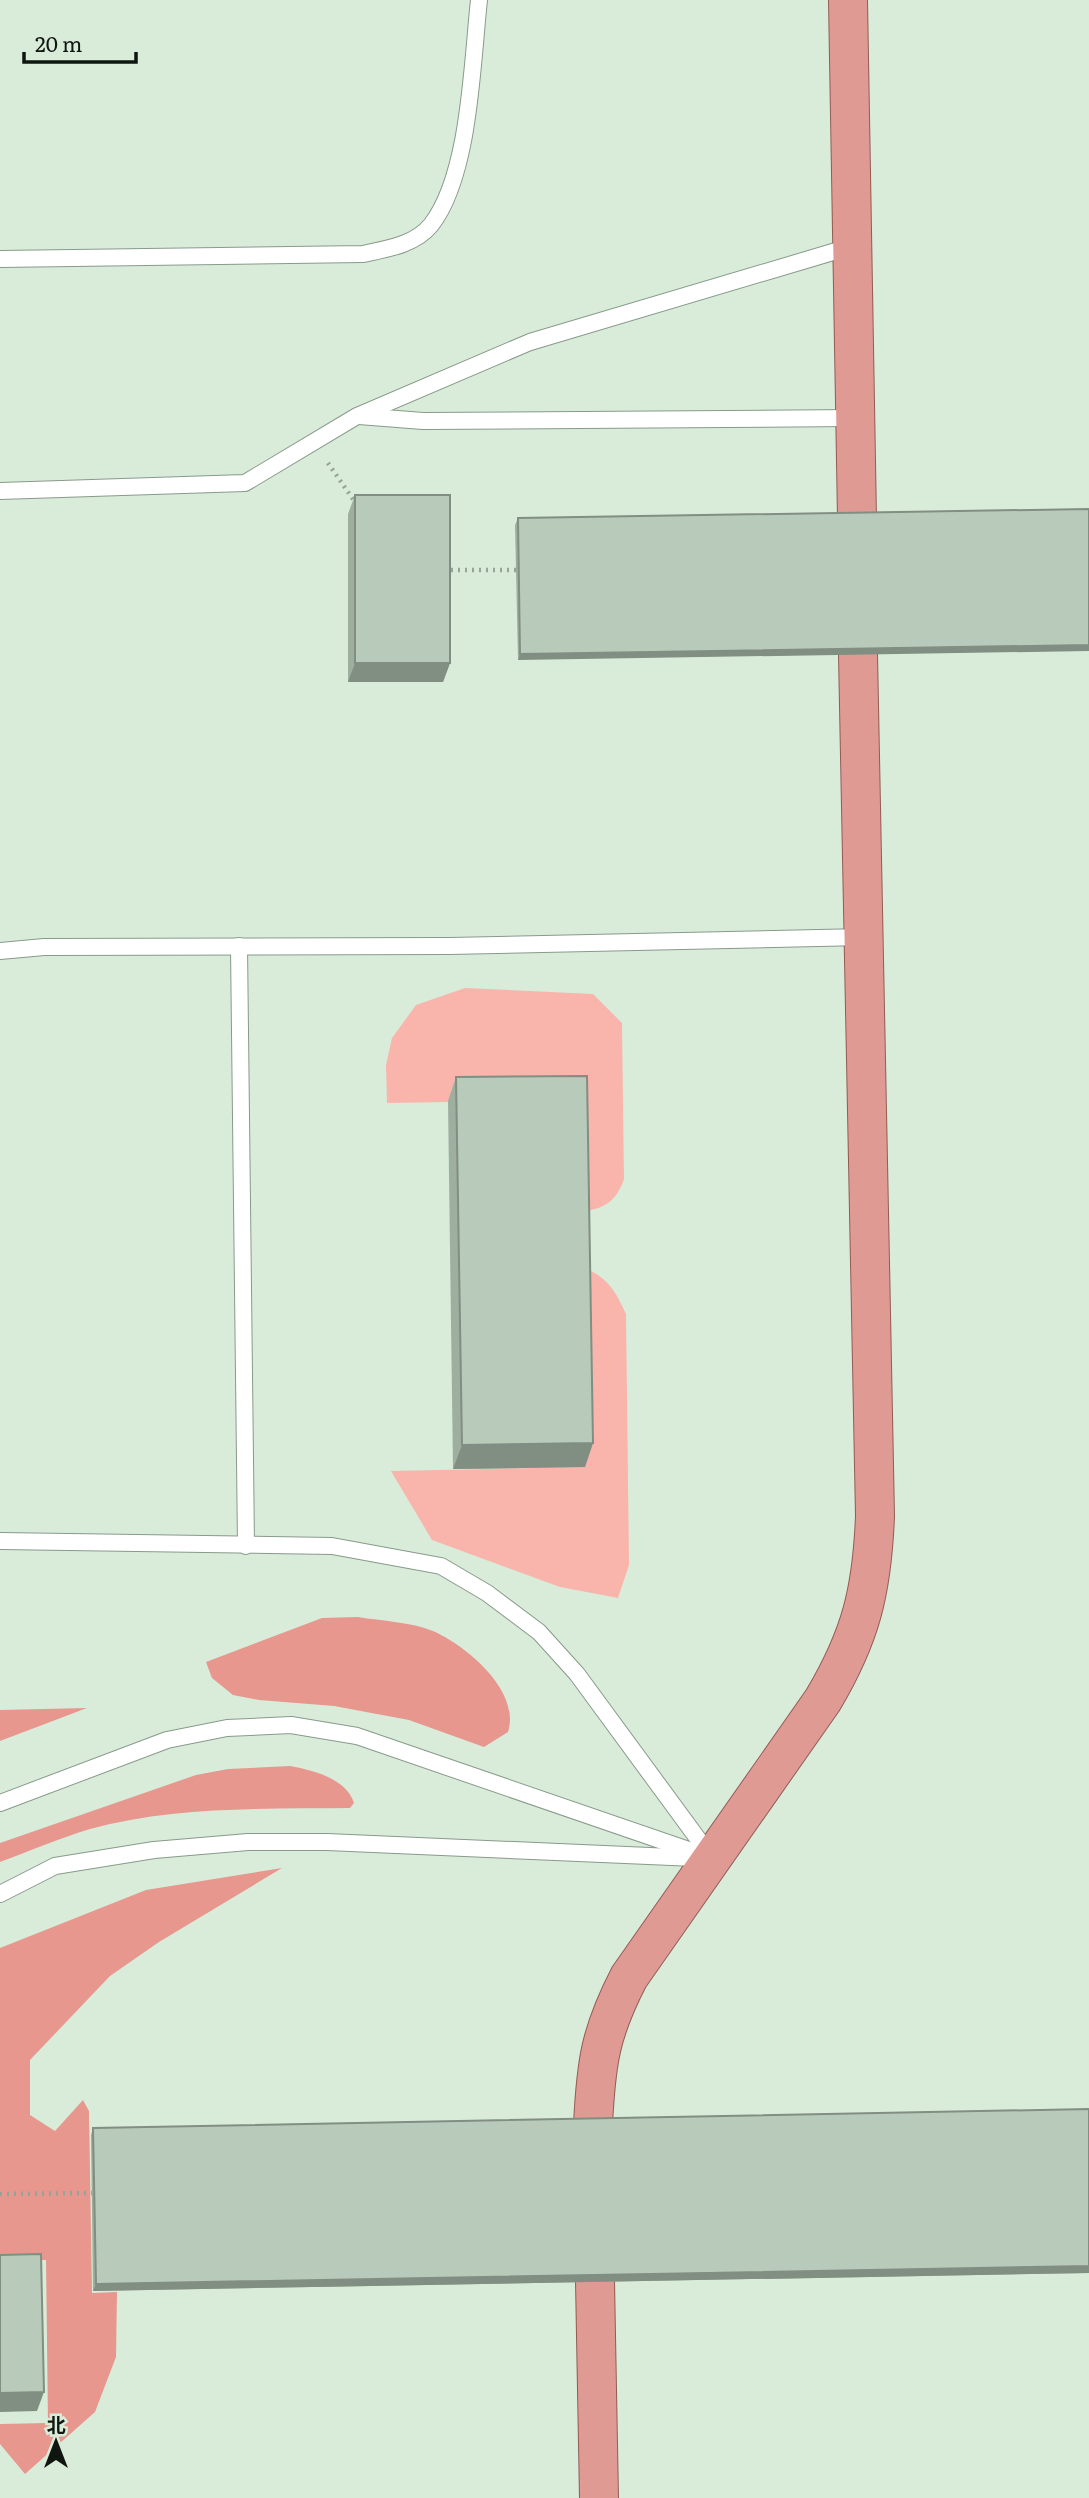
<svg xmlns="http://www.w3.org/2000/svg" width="1089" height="2498" font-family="Literata,'Noto Sans SC',serif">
  <rect width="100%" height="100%" fill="#d9ecda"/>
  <g fill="#f9b4ac">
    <path d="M465,988L593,994L622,1023L624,1179C616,1202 604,1209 580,1212L578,1100L387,1103L386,1065L392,1038L416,1005Z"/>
    <path d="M581,1267C607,1276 615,1290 626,1314L629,1565L618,1598L560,1587L432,1540L391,1471L584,1467Z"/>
  </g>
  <g fill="#e7978e">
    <path d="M358,1617C382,1621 411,1622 433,1631C467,1646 521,1691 508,1732L484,1747L409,1720L334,1706L259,1700L233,1695L212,1678L206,1662L322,1618Z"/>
    <path d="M87,1708L0,1741V1710Z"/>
    <path d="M290,1766C312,1770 346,1778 354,1803L350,1808C265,1809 173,1806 90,1829C60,1838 30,1851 0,1862V1843L196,1775L228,1769Z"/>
    <path d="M282,1868L159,1942L110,1976L30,2060V2115L55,2131L83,2100L89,2111L92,2293L117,2292L116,2357L95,2412L25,2474L0,2444V2424L48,2423L46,2260L0,2261V1948L146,1890Z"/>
  </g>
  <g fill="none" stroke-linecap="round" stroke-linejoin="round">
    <defs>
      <g id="service">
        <path d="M0,259L363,254C386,249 415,245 431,225C470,175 472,63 479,0"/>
        <path d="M359,416L423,421L855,418"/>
        <path d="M0,491L245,483L357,416L530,342L853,246"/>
        <path d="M239,946L246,1546"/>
        <path d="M0,951L44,947L449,946L864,937"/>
        <path d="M0,1541L332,1546L441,1566L487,1593L539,1632L577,1674L712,1858"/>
        <path d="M0,1803L167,1740L227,1728L291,1725L357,1736L712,1858"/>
        <path d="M0,1894L55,1866L154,1850L248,1842H327L695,1858"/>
      </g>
      <g id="trunk">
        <path d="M848,0L857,519"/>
        <path d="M593,2125C596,2063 600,2033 629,1977L823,1700C861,1636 872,1591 875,1516L858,655"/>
        <path d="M595,2281L599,2498"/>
      </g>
    </defs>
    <use href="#service" stroke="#889a8a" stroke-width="18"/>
    <use href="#trunk" stroke="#925b54" stroke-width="40"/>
    <g stroke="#95a496" stroke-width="4.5" stroke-dasharray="2 5" stroke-linecap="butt">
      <path d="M328,463L357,505"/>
      <path d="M444,570H517"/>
      <path d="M0,2194L92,2193"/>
    </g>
    <use href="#service" stroke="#fff" stroke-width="16"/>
    <use href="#trunk" stroke="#e09a94" stroke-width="38"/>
  </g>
  <g fill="#9eafa0">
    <path d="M355,495L450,663L443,682H348V514Z"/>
    <path d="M1089,509L518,660L515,525L518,518Z"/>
    <path d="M456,1077L593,1443L585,1467L453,1469L448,1101Z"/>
    <path d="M1089,2109V2273L93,2291L91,2135L93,2128Z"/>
  </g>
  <g fill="#818e82">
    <path d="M1089,645V651L518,660L520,654Z"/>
    <path d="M355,663H450L443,682H348Z"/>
    <path d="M593,1443L585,1467L453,1469L462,1445Z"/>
    <path d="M1089,2266V2273L93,2291L96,2284Z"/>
    <path d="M44,2392L37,2411L0,2412V2393Z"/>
  </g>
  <g fill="#b8cbba" stroke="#818e82" stroke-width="2">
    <rect x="355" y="495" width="95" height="168"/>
    <path d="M1089,509V645L520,654L518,518Z"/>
    <path d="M587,1076L593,1443L462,1445L456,1077Z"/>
    <path d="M1089,2109V2266L96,2284L93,2128Z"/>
    <path d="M41,2254L44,2392L0,2393V2255Z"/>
  </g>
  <g transform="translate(56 2442)" stroke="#d9ecda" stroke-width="5" paint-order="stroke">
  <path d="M0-5L12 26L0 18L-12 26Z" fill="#0f150f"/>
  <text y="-10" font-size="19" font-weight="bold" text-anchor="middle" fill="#0f150f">北</text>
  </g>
  <path d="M24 52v10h112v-10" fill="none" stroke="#0f150f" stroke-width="3.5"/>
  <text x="35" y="52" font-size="21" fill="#0f150f" stroke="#d9ecda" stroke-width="5" paint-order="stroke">20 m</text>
</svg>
